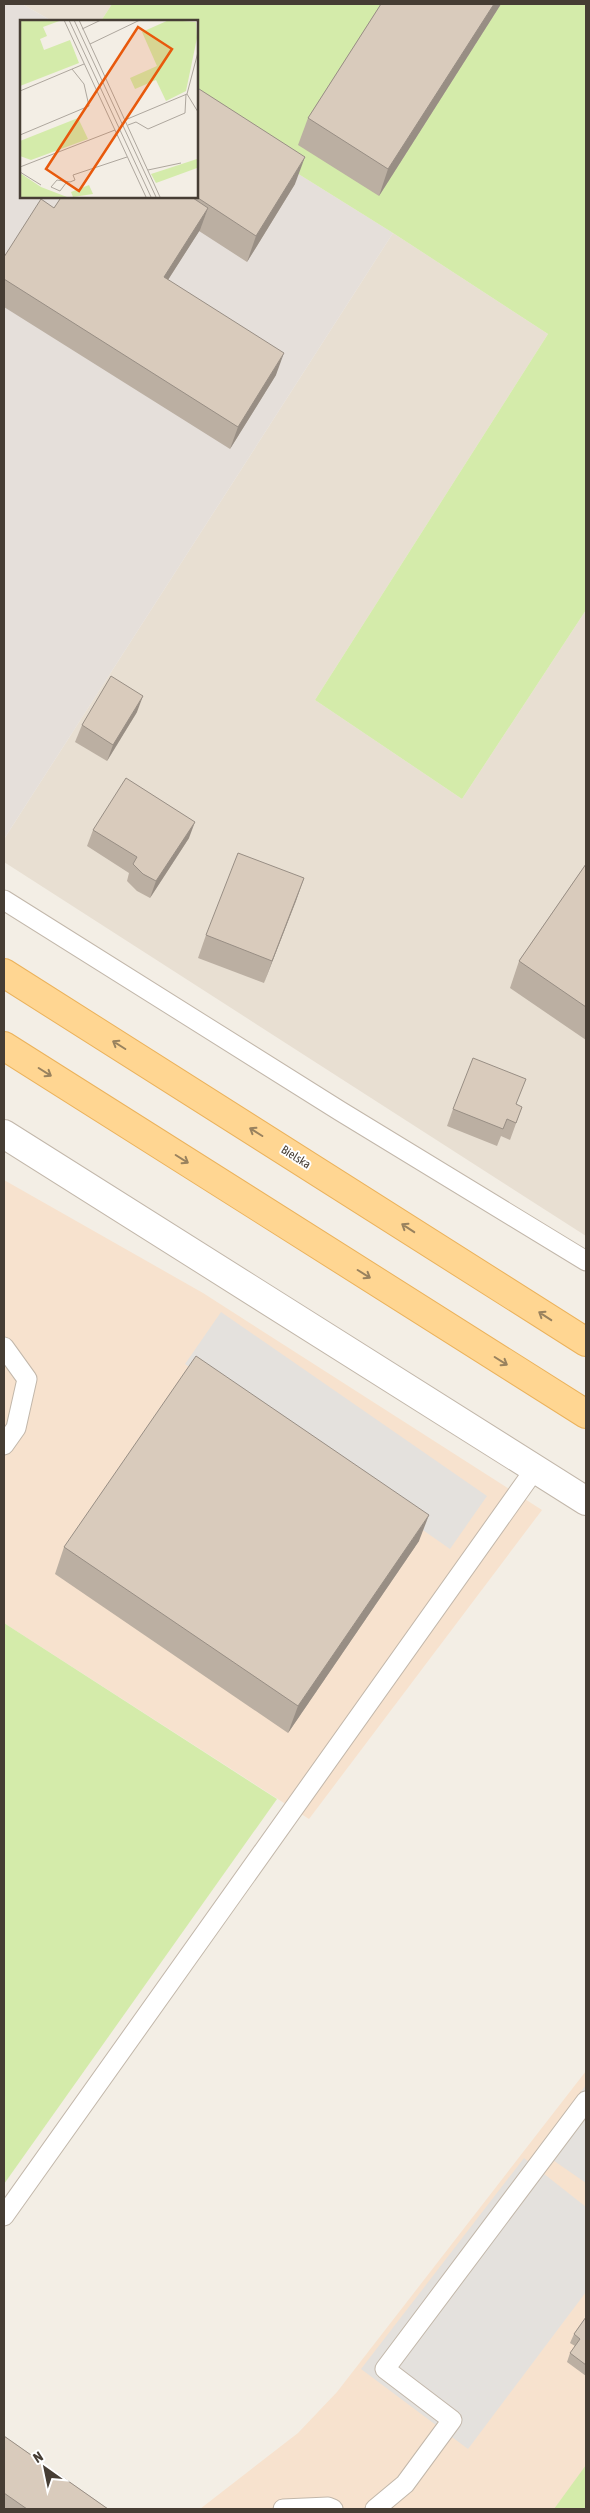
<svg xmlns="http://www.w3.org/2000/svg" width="590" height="2513" font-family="'Asap Condensed',sans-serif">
  <rect width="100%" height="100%" fill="#f3eee5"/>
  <g fill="#e8dfd2">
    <path d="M22,4H112L101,21H52Z"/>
    <path d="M393,233L548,334L315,700L462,799L586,610V1236L4,862V839Z"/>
  </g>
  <g fill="#f7e2ce">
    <path d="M4,1180L203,1293L542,1510L309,1819L4,1623Z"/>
    <path d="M586,2071V2509H200L298,2433L337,2392Z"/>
  </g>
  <path fill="#e5dfda" d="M4,4H22L52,21H21V196H196V110L393,233L4,839Z"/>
  <g fill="#d4ebaa">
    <path d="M112,4H586V610L462,799L315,700L548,334L393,233L196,110V21H101Z"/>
    <path d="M4,1623L277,1799L4,2184Z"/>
    <path d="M586,2465V2509H554Z"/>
  </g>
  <g fill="#e4e1dd">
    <path d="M221,1312L487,1496L450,1549L185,1364Z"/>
    <path d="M586,2085V2183L537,2149Z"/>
    <path d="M524,2158L586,2207V2292L468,2449L361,2369Z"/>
  </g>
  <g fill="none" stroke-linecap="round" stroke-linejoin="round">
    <defs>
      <g id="service">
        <path d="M4,900L340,1111L586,1261"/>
        <path d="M4,1347L27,1379L16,1428L4,1445"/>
        <path d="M4,2216L535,1469"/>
        <path d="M283,2509L328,2507L333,2509"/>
        <path d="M375,2509L405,2484L452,2420L385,2369L586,2101"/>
      </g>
      <path id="minor" d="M4,1134L586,1501"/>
      <g id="primary">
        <path d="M4,973L586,1342"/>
        <path d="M4,1046L586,1414"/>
      </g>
    </defs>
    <use href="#service" stroke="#c2b7aa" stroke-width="21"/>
    <use href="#minor" stroke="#c2b7aa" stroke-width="30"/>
    <use href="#primary" stroke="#ebb25b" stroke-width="30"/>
    <use href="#service" stroke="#fff" stroke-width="19"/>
    <use href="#minor" stroke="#fff" stroke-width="28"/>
    <use href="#primary" stroke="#ffd692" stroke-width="28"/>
  </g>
  <g fill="#bbafa2">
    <path d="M381,4H501L379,196L298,145L308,118Z"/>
    <path d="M295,184L247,262L199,231L168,280L276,375L230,449L4,307V257L54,208L62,196H196Z"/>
    <path d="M137,712L107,761L75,742L82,725Z"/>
    <path d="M93,830L189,838L150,898L137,891L127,881L129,873L87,846Z"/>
    <path d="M586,864V1040L510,988L519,961Z"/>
    <path d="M304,878L264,983L198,958L206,935Z"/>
    <path d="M516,1105L522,1107L510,1140L501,1136L497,1146L447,1126L453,1109Z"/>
    <path d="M419,1541L288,1733L55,1574L64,1547Z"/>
    <path d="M586,2317V2376L567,2362L570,2353L575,2346L570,2343L574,2334Z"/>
    <path d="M4,2436L108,2509H4Z"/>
  </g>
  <g fill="#988e84">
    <path d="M494,4H501L379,196L388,169Z"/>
    <path d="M305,157L295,184L247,262L256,236Z"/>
    <path d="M208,208L200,230L155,300L164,277Z"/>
    <path d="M284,353L276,375L230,449L238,427Z"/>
    <path d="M143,696L137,712L107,761L113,745Z"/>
    <path d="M195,822L189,838L150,898L156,881Z"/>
    <path d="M304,878L296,901L264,983L272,961Z"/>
    <path d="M429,1515L419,1541L288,1733L298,1706Z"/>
  </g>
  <g fill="#d9cbbc" stroke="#988e84">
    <path d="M381,4H494L388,169L308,118Z"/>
    <path d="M196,87L305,157L256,236L195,196H196Z"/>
    <path d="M62,196H190L208,208L164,277L284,353L238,427L4,279V257L41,199L54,208Z"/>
    <path d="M111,676L143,696L113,745L82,725Z"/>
    <path d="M126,778L195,822L156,881L143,874L133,864L137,857L93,830Z"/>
    <path d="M238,853L304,878L272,961L206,935Z"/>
    <path d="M586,864V1007L519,961Z"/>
    <path d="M473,1058L526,1079L516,1104L522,1107L516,1123L507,1119L503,1129L453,1109Z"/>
    <path d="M196,1356L429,1515L298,1706L64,1547Z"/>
    <path d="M586,2317V2365L570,2353L580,2339L574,2334Z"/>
    <path d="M4,2436L108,2509H27L4,2493Z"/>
  </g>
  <defs><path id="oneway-shaft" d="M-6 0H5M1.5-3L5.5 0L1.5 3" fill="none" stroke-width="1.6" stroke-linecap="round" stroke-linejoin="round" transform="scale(1.25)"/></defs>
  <g stroke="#99825e">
    <use href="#oneway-shaft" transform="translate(119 1045) rotate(-148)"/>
    <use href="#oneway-shaft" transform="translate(45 1072) rotate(32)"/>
    <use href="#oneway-shaft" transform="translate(256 1132) rotate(-148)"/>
    <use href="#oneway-shaft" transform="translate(182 1159) rotate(32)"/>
    <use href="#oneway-shaft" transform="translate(408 1228) rotate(-147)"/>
    <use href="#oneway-shaft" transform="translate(364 1274) rotate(32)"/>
    <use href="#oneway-shaft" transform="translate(545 1316) rotate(-147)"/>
    <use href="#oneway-shaft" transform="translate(501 1361) rotate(32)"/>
  </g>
  <g text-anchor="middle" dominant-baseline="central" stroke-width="4" stroke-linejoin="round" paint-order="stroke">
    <g font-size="12" fill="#463d34" stroke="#fff">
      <text transform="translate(296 1157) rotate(32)">Bielska</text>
    </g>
  </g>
  <g transform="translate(20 20)">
    <rect width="178" height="178" fill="#f3eee5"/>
    <path d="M0,0H42L23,7L27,16L20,19L24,30L50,20L59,43L0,66ZM149,0L176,2L177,18L166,71L146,81L136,60L115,69L110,58L137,46L122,12ZM58,98L68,119L11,140L0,136V121ZM177,139V148L136,163L131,154ZM0,153L21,167L47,177H0ZM69,165L73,174L53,177L51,172Z" fill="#d4ebaa"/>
    <path fill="none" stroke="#aea79e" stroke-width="1" d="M44,0L126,177M49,0L131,177M54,0L136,177M59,0L140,177M62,9L81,0M70,24L120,0M178,32L167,74L178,92M0,71L64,44M105,100L167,74M108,105L116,102L128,109L165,93L166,74M0,115L69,86L64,64L52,49M0,147L95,110M128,150L161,143M0,152L21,165M46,163L40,171L31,167L37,160L50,162L55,160L53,155L107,137"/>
    <path fill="#e8590c" fill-opacity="0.15" stroke="#e8590c" stroke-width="2.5" d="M118,7L152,29L59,171L26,149Z"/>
    <rect width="178" height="178" fill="none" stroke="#463d34" stroke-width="2.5"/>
  </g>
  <rect width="590" height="2513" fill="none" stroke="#463d34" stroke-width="10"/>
  <g transform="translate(45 2468) rotate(327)" stroke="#ffffff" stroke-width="4" paint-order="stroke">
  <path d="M0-4L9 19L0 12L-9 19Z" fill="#463d34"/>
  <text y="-8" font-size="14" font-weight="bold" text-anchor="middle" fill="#463d34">N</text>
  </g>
</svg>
